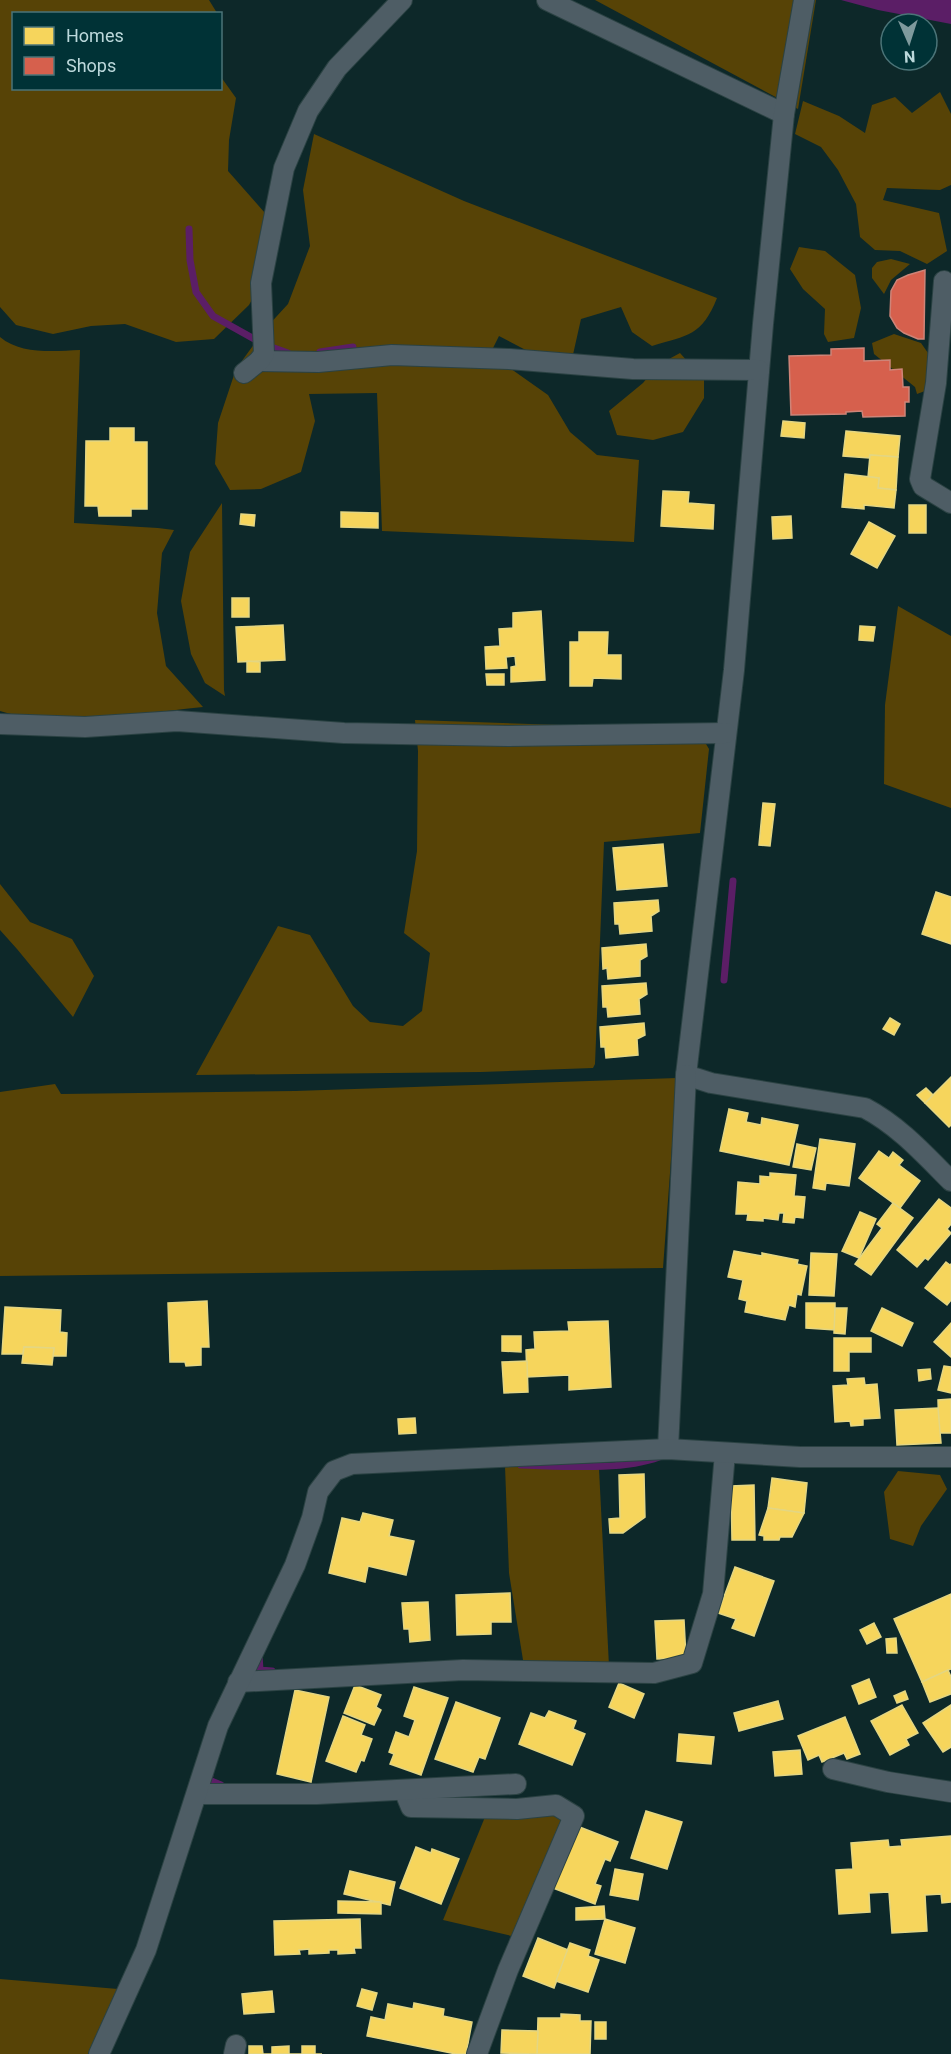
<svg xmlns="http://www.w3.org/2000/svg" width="951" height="2054" font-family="Roboto,sans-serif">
  <rect width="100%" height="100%" fill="#0d2829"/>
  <g fill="#574306">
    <path d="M0,0H209L217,13L14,14V88H220L221,77L236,98L229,140L228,171L272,221L268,270L249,305L214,339L176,342L125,324L91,326L53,334L16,325L0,307Z"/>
    <path d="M595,0H816L798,109Z"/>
    <path d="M940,92L951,114V185L940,190L887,188L883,200L939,213L947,251L927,264L900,251L875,250L860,237L856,204L838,170L821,147L795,134L803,101L839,116L865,133L872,105L895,97L912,113Z"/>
    <path d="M314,134L464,201L717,298C702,336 688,335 652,346L632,332L621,307L581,319L572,359L539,357L499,336L490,354L548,395L570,432L597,455L639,460L634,542L382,531L377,393L309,394L315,421L301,472L261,489L230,490L215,464L218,423L236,369L265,329L288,304L310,246L303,190Z"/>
    <path d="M799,247L825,251L855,275L861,308L854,338L828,342L824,334L825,309L803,289L790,269Z"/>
    <path d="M891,259L910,264L891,280L884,294L872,278V268L877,262Z"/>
    <path d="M894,334L921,343L928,353L925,391L917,394L915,387L874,354L872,343Z"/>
    <path d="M0,337C21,355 55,351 80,350L74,523L158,528L174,530L162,553L157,613L166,666L203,707C158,712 114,717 69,717C43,717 25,719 0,711Z"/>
    <path d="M680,353L704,380V398L683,432L653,440L617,435L609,411L643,383L658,365Z"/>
    <path d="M222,503L224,690L225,696L205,683L191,654L181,601L190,552Z"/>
    <path d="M898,606L951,636V808L884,784L885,705Z"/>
    <path d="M415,720L622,727L700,734L709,749L700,833L604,842L595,1064L593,1068L481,1072L196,1075L278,926L310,935L353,1006L370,1022L403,1026L422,1011L430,953L404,933L417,851L418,751Z"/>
    <path d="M0,884L30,922L72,939L94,976L73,1017L17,949L0,930Z"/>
    <path d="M677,1078L663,1268L0,1276V1092L55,1084L61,1094L295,1091Z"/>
    <path d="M513,1465L599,1469L609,1666H527L523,1660L509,1573L505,1466Z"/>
    <path d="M898,1471L940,1475L947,1489L921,1526L913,1546L890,1539L884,1492Z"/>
    <path d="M558,1813L564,1816L516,1937L443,1920L485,1817Z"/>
    <path d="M0,1979L118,1989L91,2054H0Z"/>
  </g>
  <path fill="#5b1e66" d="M841,0H951V24L878,10Z"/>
  <g fill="#f6d55c" stroke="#e4d682" stroke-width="1.5">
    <path d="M783,421L805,423L804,438L781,436Z"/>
    <path d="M110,428H134V442H147V509H131V516H99L98,506H85L86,441H110Z"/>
    <path d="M846,431L900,436L898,457L870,455L869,458L843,456Z"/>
    <path d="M870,455L898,457L896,490L878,488L879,478L868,477Z"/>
    <path d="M845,474L879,478L878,488L896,490L894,508L864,505V509L842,507Z"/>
    <path d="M663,491L689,492L688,503L714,505L713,529L661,526Z"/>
    <rect x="909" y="505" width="17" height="28"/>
    <path d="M341,512L378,513V528L341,527Z"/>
    <path d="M241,514L255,515L254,526L240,524Z"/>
    <path d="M791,516L792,538L773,539L772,517Z"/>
    <path d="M869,522L895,536L877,568L851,554Z"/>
    <rect x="232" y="598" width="17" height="19"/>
    <path d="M541,611L545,680L511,682V667L516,666L515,656L506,657L507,668L486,669L485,647L500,646L499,629L513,628V613Z"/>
    <path d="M283,625L285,660L238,662L236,627Z"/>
    <path d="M860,626L875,627L873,641L859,640Z"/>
    <path d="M579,632H608L607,655H621V679L593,678L592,686H570V642H579Z"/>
    <path d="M247,661L260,662V672H247Z"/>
    <path d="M486,674H504V685H487Z"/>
    <path d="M763,803L775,804L770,846L759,845Z"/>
    <path d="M663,844L667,886L617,890L613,848Z"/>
    <path d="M936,892L951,897V944L922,934Z"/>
    <path d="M658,900L659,911L651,916L652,931L620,934L619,924H615L614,903Z"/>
    <path d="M646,944L647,956L640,960V976L608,979L607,968L603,969L602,948Z"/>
    <path d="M646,983L647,994L639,999L640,1014L608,1017L607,1007H603L602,986Z"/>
    <path d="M890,1018L900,1024L894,1035L883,1029Z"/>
    <path d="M644,1023L645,1035L637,1039L638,1055L606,1058L605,1047H601L600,1027Z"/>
    <path d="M951,1077V1125L949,1127L925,1103Z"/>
    <path d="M926,1088L933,1095L925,1103L917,1095Z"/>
    <path d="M729,1109L748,1113L746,1122L761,1125L762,1118L798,1125L789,1165L720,1151Z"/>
    <path d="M820,1139L855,1144L849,1186L826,1183L825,1190L813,1188Z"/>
    <path d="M797,1144L816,1148L811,1170L793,1167Z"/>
    <path d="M879,1151L889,1158L893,1152L903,1160L899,1165L920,1181L900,1208L859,1178Z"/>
    <path d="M770,1173L796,1175L794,1196L805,1197L803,1218L795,1217L794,1223L783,1222L784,1213H779L778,1220L763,1218V1221L747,1220L748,1214H736L738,1182L760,1184V1176L770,1177Z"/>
    <path d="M939,1199L951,1208V1224L947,1229L951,1233L928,1260L925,1258L917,1267L897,1250Z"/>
    <path d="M893,1203L913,1218L871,1275L855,1264L882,1228L877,1224Z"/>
    <path d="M860,1212L876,1219L859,1258L842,1251Z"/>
    <path d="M734,1251L762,1256V1253L798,1260L797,1264L807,1266L801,1295L797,1294L795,1307L789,1305L785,1320L745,1312L747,1301L739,1299L743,1280L728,1277Z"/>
    <path d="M811,1253L837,1254L834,1296L809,1295Z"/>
    <path d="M946,1262L950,1265L951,1264V1300L947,1305L925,1288Z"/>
    <path d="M207,1301L209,1347H201V1365L186,1366L185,1362H170L168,1303Z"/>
    <path d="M806,1303H835V1330L806,1328Z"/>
    <path d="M5,1307L61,1310L60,1332L67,1333L66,1356H53L54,1348L24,1347L23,1354H2Z"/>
    <path d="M835,1308H847L845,1334L834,1333Z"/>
    <path d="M882,1308L913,1323L902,1346L871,1331Z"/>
    <path d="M608,1321L611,1387L569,1390V1375L527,1377L526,1350L535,1349L534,1332L569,1331L568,1322Z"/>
    <path d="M951,1323V1357L934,1342Z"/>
    <path d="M502,1336H521V1352L502,1351Z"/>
    <path d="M834,1338H871V1352H849V1371H834Z"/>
    <path d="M24,1347L54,1348L52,1365L22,1363Z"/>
    <path d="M527,1361L528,1392L504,1393L502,1362Z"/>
    <path d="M944,1366L951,1367V1393L938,1390Z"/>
    <path d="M930,1369L931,1379L919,1381L918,1370Z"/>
    <path d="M864,1378L865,1385L877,1384L880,1418L863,1419V1425L851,1426L850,1421L835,1422L833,1386L848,1385L847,1379Z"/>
    <path d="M951,1399V1433H939L938,1400Z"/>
    <path d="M938,1408L941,1443L897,1445L895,1410Z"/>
    <path d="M415,1418L416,1433L399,1434L398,1419Z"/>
    <path d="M644,1474L645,1517L623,1533H610L609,1519L620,1518L619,1475Z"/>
    <path d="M772,1478L807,1483L804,1513L768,1508Z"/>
    <path d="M754,1485L755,1540H732L731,1486Z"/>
    <path d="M768,1508L804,1513L792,1537H780L779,1540H764V1536L759,1535Z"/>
    <path d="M363,1513L393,1520L389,1536L414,1541L406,1575L368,1566L365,1582L329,1573L342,1518L360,1522Z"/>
    <path d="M735,1567L774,1581L754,1636L732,1628L736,1619L718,1613Z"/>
    <path d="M510,1593L511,1622H491V1634L457,1635L456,1595Z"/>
    <path d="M951,1594V1669L922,1682L894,1619Z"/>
    <path d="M428,1602L430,1640L410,1642L409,1629H404L402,1603Z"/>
    <path d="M684,1620L686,1658L657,1659L655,1621Z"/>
    <path d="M874,1623L881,1637L867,1644L860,1630Z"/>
    <path d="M896,1638L897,1653H887L886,1639Z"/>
    <path d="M948,1670L951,1677V1694L930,1702L922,1682Z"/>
    <path d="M869,1679L876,1697L859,1704L852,1686Z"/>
    <path d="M619,1683L644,1694L634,1718L609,1707Z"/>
    <path d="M355,1685L381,1695L376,1707L381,1710L374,1725L344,1713Z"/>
    <path d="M414,1687L448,1698L421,1775L390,1764L394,1754L389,1752L396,1732L409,1737L415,1720L404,1716Z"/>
    <path d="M295,1690L329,1697L311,1782L277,1774Z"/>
    <path d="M905,1691L908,1699L897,1703L894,1696Z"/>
    <path d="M778,1701L783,1719L739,1731L734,1713Z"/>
    <path d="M456,1702L500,1718L485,1759L479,1757L473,1772L435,1759Z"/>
    <path d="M902,1705L918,1733L906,1739L909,1745L890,1755L871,1721Z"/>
    <path d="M951,1705V1747L943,1752L923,1723Z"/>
    <path d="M549,1711L576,1721L573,1729L585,1734L572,1765L519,1744L531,1713L545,1718Z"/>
    <path d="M343,1716L365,1725L361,1735L372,1739L364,1761L361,1760L356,1772L326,1761Z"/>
    <path d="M845,1717L860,1754L847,1759L844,1753L822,1762L819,1755L808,1760L798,1736Z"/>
    <path d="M679,1734L714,1737L711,1764L677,1761Z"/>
    <path d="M800,1750L802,1774L775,1776L773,1752Z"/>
    <path d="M646,1811L682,1822L667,1869L631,1858Z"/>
    <path d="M577,1826L618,1842L610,1861L605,1859L595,1884L601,1886L595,1904L553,1888Z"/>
    <path d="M951,1836V1902L942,1903L941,1894L925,1895L927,1931L892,1933L889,1892L869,1893L870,1912L839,1914L836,1870L853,1869L851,1843L888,1840L889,1847L902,1846L901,1840Z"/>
    <path d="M416,1847L431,1853L432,1849L459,1859L441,1904L400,1888Z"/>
    <path d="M615,1869L643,1874L638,1900L610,1895Z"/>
    <path d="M350,1871L395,1882L390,1905L344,1894Z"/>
    <path d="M338,1901L381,1902V1914L338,1913Z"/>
    <path d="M604,1906L605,1919L576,1920V1908Z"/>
    <path d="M360,1919L361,1948H354L355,1953L338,1954V1950H329V1953L309,1954V1949L299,1950L300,1954L275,1955L274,1921Z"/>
    <path d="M605,1919L635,1928L625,1963L595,1954Z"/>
    <path d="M538,1938L568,1950L554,1988L523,1976Z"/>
    <path d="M570,1943L590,1950L588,1956L599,1960L588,1992L556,1981Z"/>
    <path d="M362,1989L377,1993L372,2010L357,2006Z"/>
    <path d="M272,1991L274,2012L244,2014L242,1994Z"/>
    <path d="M414,2003L444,2009L443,2016L472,2022L466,2054H456L367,2036L371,2017L385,2020L388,2004L413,2009Z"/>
    <path d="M561,2014L580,2015V2021H591L590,2054H537L538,2018H561Z"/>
    <rect x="595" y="2022" width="11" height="17"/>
    <path d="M502,2030L538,2031L537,2054L501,2053Z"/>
    <path d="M249,2046H262L263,2054H272V2047L289,2046V2054H302V2046H315V2054H322H249Z"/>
  </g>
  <g fill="#d6604d" stroke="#ce8478" stroke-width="1.5">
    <path d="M925,270L924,339H918L904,333L897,328L890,316L891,291L897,280L908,275Z"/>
    <path d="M864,348V361L890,360V370L902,369L903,387H909V402H905V416L863,417L862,411L846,412V414L791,415L789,356L831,355V349Z"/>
  </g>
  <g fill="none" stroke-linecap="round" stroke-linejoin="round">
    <g stroke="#5b1e66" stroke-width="7">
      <path d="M189,229L190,260L196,292L213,316L263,344L288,353"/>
      <path d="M320,352L353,347"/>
      <path d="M724,980L733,881"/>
      <path d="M521,1465C561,1466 623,1471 659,1457"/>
      <path d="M259,1655L260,1670L272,1671"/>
      <path d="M210,1775L209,1780L221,1785"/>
    </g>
    <defs>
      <g id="minor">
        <path d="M547,0L784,114"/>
        <path d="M804,0L784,114L763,324L734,670L686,1075L711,1083L865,1108C899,1126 924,1154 951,1181"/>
        <path d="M944,281L936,383L920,479L923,486L951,503"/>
        <path d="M259,361L318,362L392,355L509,359L633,369L759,370"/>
        <path d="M244,373L259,361L264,354L261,283L284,168L308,111L337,68L402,0"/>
        <path d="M0,724L85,727L177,721L344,733L507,736L726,733"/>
        <path d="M668,1449L686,1075"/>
        <path d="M238,1682L463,1670L654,1673L692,1663L713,1594L725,1453"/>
        <path d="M833,1769L888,1782L951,1792"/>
        <path d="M404,1790L411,1807L517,1809L556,1805L574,1816L508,1970L477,2054"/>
        <path d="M198,1794H317L516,1784"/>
        <path d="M99,2054L146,1950L218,1726L295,1565L312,1518L318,1492L334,1471L352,1464L668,1449L800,1457H951"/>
        <path d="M234,2054L236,2045"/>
      </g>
    </defs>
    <use href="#minor" stroke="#2b4243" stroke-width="22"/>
    <use href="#minor" stroke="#4e5d65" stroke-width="20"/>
  </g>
  <rect x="12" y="12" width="210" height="78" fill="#003236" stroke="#4b7478" stroke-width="1.5"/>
  <rect x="24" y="27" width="30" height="18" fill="#f6d55c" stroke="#4b7478" stroke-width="1.5"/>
  <text x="66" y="42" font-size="18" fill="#bbd8db">Homes</text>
  <rect x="24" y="57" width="30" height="18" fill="#d6604d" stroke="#4b7478" stroke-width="1.5"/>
  <text x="66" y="72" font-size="18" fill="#bbd8db">Shops</text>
  <g transform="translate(909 42) rotate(177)"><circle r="28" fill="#003236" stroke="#4b7478" stroke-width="1.5"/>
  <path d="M0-4.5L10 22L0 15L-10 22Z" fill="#7e9a9d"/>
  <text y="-9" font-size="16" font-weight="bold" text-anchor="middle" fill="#bbd8db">N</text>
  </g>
</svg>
